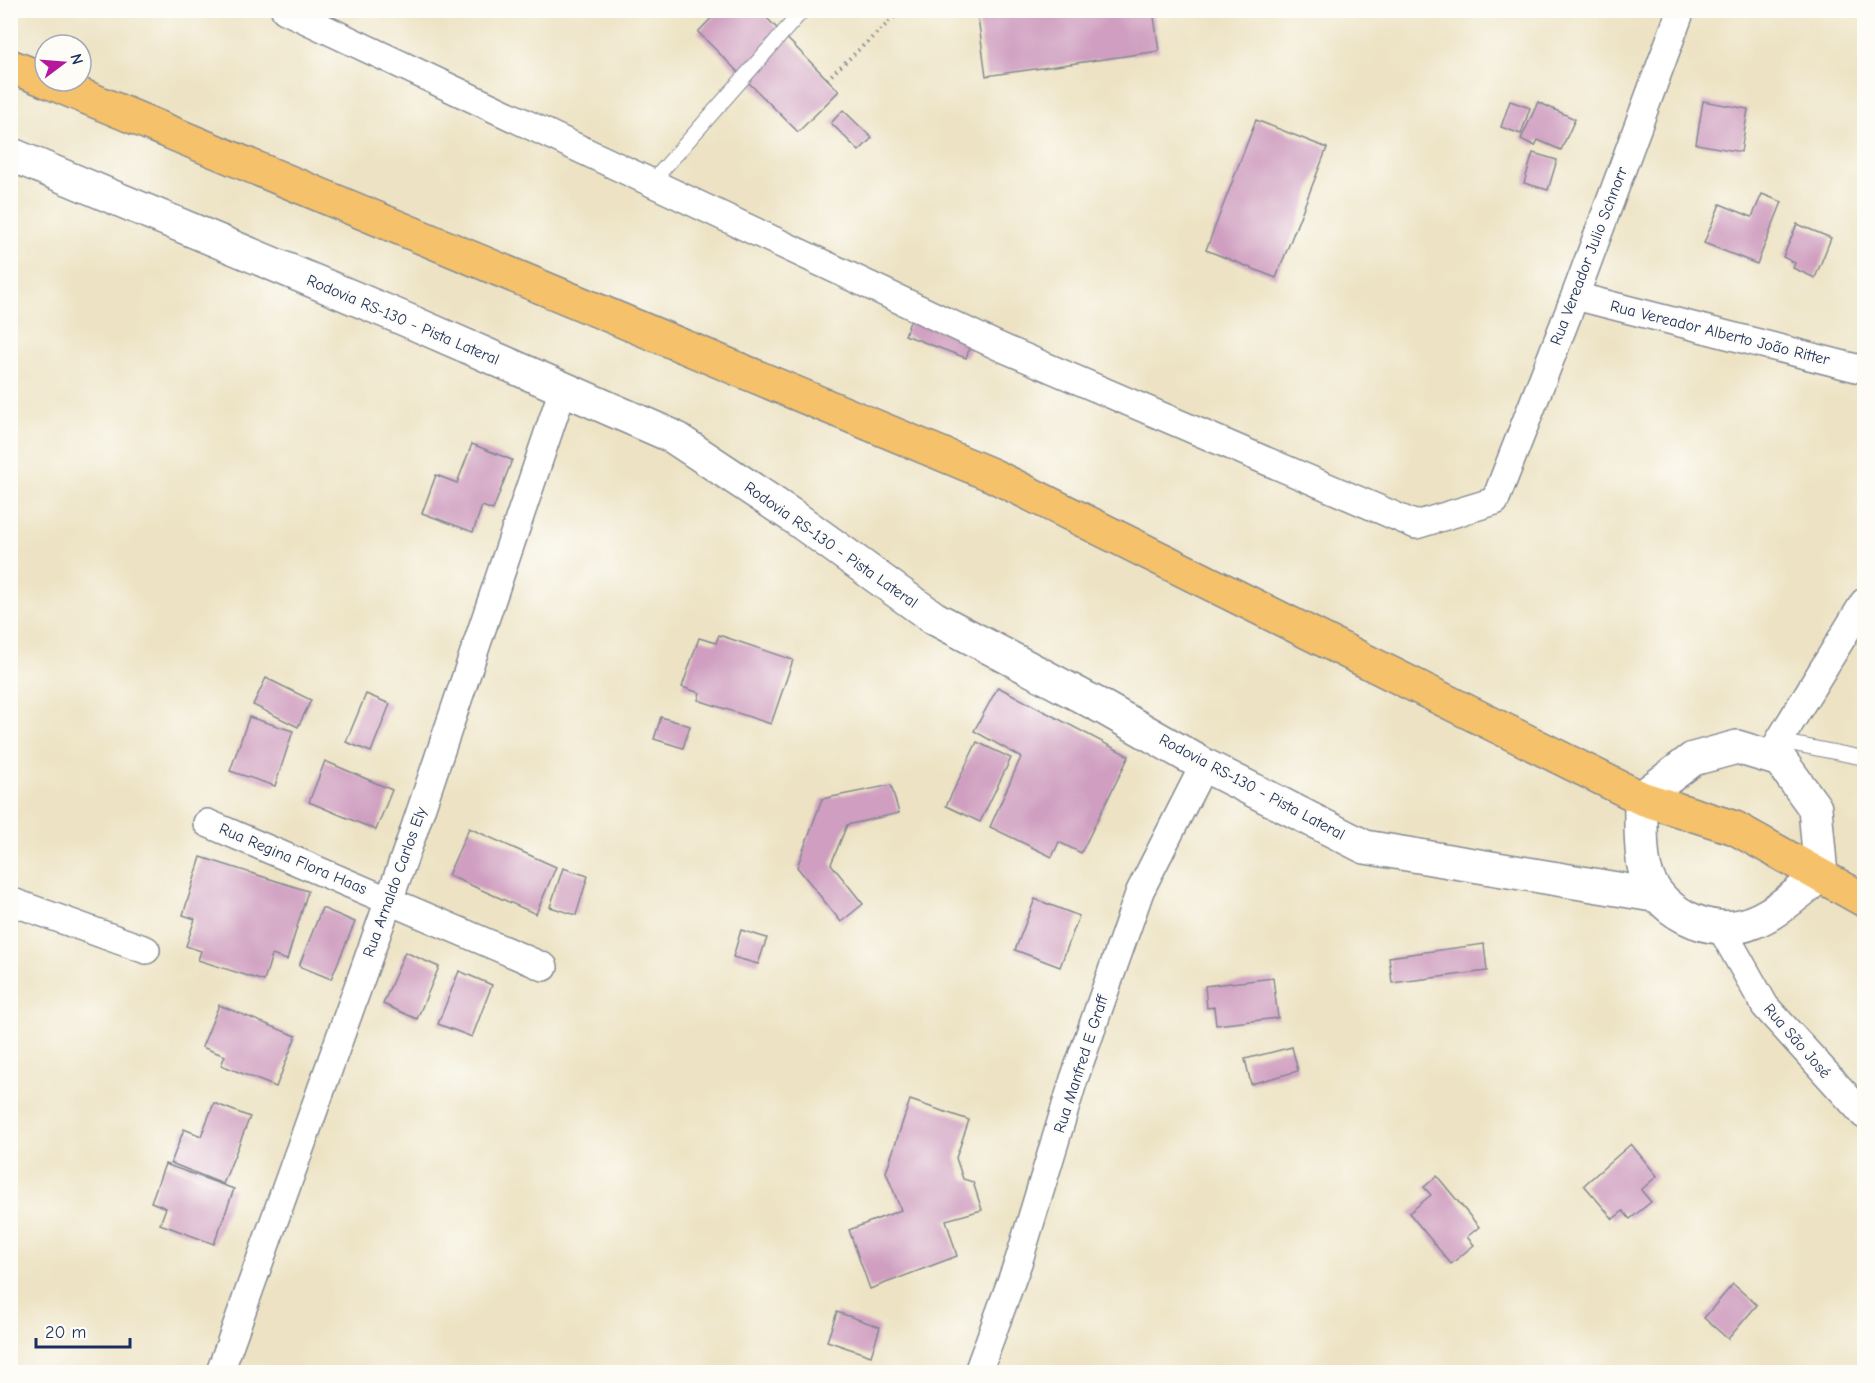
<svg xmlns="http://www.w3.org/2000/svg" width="1875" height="1383" font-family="'Comic Neue',sans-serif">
  <rect width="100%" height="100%" fill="#fdfcf7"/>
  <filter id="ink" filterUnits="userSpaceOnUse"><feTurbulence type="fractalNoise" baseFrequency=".0167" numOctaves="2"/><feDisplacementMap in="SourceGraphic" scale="12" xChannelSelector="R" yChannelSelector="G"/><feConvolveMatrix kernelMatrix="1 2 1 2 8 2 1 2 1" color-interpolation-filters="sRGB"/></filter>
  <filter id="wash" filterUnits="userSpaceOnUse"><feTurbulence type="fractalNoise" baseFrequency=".008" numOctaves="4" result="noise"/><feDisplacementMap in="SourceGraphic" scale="24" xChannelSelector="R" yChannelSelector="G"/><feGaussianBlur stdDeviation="1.35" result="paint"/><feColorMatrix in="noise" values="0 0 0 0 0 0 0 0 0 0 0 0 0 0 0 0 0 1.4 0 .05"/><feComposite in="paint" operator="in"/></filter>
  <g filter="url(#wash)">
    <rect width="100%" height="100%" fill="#ede3c4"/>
    <g id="blocks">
      <g fill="#cf9ec0">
        <path d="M719,10H759L839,91L798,132L698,32Z"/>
        <path d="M977,10H1153L1159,51L986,76Z"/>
        <path d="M1510,101L1530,108L1521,134L1501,127Z"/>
        <path d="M1703,101L1748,109L1741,152L1696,144Z"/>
        <path d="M1538,102L1575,119L1561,150L1538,140L1535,146L1521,139Z"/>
        <path d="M843,110L872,138L859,151L831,123Z"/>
        <path d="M1256,120L1327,148L1276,278L1206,250Z"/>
        <path d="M1533,153L1557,160L1548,190L1524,183Z"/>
        <path d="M1762,194L1782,202L1757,264L1704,243L1720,204L1752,217Z"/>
        <path d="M1797,224L1831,238L1815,278L1793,268L1795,263L1783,257Z"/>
        <path d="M911,319L972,342L966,358L905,335Z"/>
        <path d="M472,444L512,460L493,510L482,506L473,532L422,513L436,475L457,483Z"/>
        <path d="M719,635L793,660L771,724L698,700L700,693L682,687L699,638L716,643Z"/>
        <path d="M266,678L311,700L298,727L253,705Z"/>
        <path d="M998,687L1129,756L1081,853L1059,842L1052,857L990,827L1021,757L974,731Z"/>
        <path d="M366,694L390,704L371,752L346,742Z"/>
        <path d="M249,717L293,731L275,786L230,771Z"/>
        <path d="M661,717L690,726L683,748L654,739Z"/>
        <path d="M977,742L1011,758L980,822L946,806Z"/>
        <path d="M325,761L392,790L376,830L309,802Z"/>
        <path d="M891,785L899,813L847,825L831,864L863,904L841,922L797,867L822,799Z"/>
        <path d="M469,828L556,867L536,914L448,875Z"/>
        <path d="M201,857L308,891L287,960L272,955L264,981L198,960L201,951L186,946L195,919L183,915Z"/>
        <path d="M563,868L588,876L576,915L550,907Z"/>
        <path d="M1035,899L1079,916L1060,967L1015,950Z"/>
        <path d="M322,908L355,922L331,979L299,966Z"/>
        <path d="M741,930L767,938L758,964L733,957Z"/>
        <path d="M1484,944L1487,971L1392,983L1389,957Z"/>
        <path d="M405,952L439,967L417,1019L383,1004Z"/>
        <path d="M459,971L492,985L472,1037L438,1024Z"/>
        <path d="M1273,978L1278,1018L1216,1025L1214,1007L1207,1008L1205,986Z"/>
        <path d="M219,1005L296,1036L276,1087L221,1065L225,1056L202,1047Z"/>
        <path d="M1292,1047L1298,1071L1251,1084L1245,1059Z"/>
        <path d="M910,1100L969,1120L956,1158L963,1179L973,1182L982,1210L946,1220L957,1256L870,1289L849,1230L901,1210L886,1172Z"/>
        <path d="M214,1103L250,1117L223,1184L171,1163L184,1129L201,1136Z"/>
        <path d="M1631,1144L1657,1176L1641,1190L1651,1202L1630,1219L1623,1211L1613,1219L1584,1185Z"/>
        <path d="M165,1164L234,1189L214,1244L160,1224L166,1208L151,1202Z"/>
        <path d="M1437,1176L1479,1227L1467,1237L1474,1245L1451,1264L1409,1213L1431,1195L1424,1187Z"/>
        <path d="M1733,1284L1757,1305L1728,1339L1704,1318Z"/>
        <path d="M837,1312L880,1327L871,1356L827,1341Z"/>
      </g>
    </g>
  </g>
  <g filter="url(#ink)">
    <use href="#blocks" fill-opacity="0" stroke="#848991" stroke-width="1.5"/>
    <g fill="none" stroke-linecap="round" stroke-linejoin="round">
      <defs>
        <g id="service">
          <path d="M651,183L803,10"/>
          <path d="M1779,741L1864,758"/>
        </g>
        <g id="minor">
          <path d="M285,10L998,346L1416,525L1495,501L1575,296L1681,10"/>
          <path d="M1575,296L1864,370"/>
          <path d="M1780,760L1779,741L1864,602"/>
          <path d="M207,823L544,967"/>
          <path d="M10,901L146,950"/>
          <path d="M1721,928L1765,1006L1864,1115"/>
          <path d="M220,1372L412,836L563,389"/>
          <path d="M978,1372L1019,1260L1074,1079L1140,891L1204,765"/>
        </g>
        <g id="tertiary">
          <path d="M10,154L402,318L672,436L791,515L934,618L1104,708L1204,765L1365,847L1659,896"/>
          <path d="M1737,747L1780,760L1815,808L1821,875C1800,891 1778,912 1753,922C1712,940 1653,911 1644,866C1640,844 1641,820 1641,798L1693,759Z"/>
        </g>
        <g id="primary">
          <path d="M10,66L45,80"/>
          <path d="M47,81L992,475L1641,798L1735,828L1864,900"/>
        </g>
      </defs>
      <use href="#service" stroke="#848991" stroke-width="16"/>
      <use href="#minor" stroke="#848991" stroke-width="30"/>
      <use href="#tertiary" stroke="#848991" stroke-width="36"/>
      <use href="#primary" stroke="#848991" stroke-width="36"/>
      <g stroke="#848991" stroke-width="4" stroke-dasharray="1.5 4.5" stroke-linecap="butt">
        <path d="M827,79L902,10"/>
        <path d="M1847,1372L1864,1365"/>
      </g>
      <use href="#service" stroke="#fff" stroke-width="14"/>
      <use href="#minor" stroke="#fff" stroke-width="27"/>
      <use href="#tertiary" stroke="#fff" stroke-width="33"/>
      <use href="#primary" stroke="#f5c16b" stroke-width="33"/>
    </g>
  </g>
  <g text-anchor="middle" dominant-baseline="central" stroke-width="4.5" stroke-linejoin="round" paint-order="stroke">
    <g font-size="16" fill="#1b2f5e" stroke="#fdfcf7">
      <text transform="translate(1589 256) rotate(-69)">Rua Vereador Julio Schnorr</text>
      <text transform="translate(403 320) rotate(23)">Rodovia RS-130 - Pista Lateral</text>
      <text transform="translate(1720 333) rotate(14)">Rua Vereador Alberto João Ritter</text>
      <text transform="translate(831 545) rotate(35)">Rodovia RS-130 - Pista Lateral</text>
      <text transform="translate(1252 787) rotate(28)">Rodovia RS-130 - Pista Lateral</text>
      <text transform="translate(293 859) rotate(23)">Rua Regina Flora Haas</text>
      <text transform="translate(395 882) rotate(-70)">Rua Arnaldo Carlos Ely</text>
      <text transform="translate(1797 1041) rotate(49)">Rua São José</text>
      <text transform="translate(1081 1064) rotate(-72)">Rua Manfred E Graff</text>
    </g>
  </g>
  <rect width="1875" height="1383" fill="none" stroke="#fdfcf7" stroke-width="36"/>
  <g transform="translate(63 63) rotate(74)"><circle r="28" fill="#fdfcf7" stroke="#a3aaba" stroke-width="1.5"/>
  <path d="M0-4.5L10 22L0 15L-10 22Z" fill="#b5179e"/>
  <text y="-9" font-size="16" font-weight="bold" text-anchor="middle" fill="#1b2f5e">N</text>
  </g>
  <path d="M36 1338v9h94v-9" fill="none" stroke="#1b2f5e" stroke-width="3"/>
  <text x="45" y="1338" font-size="18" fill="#1b2f5e" stroke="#fdfcf7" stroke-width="4.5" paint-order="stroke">20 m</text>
</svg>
